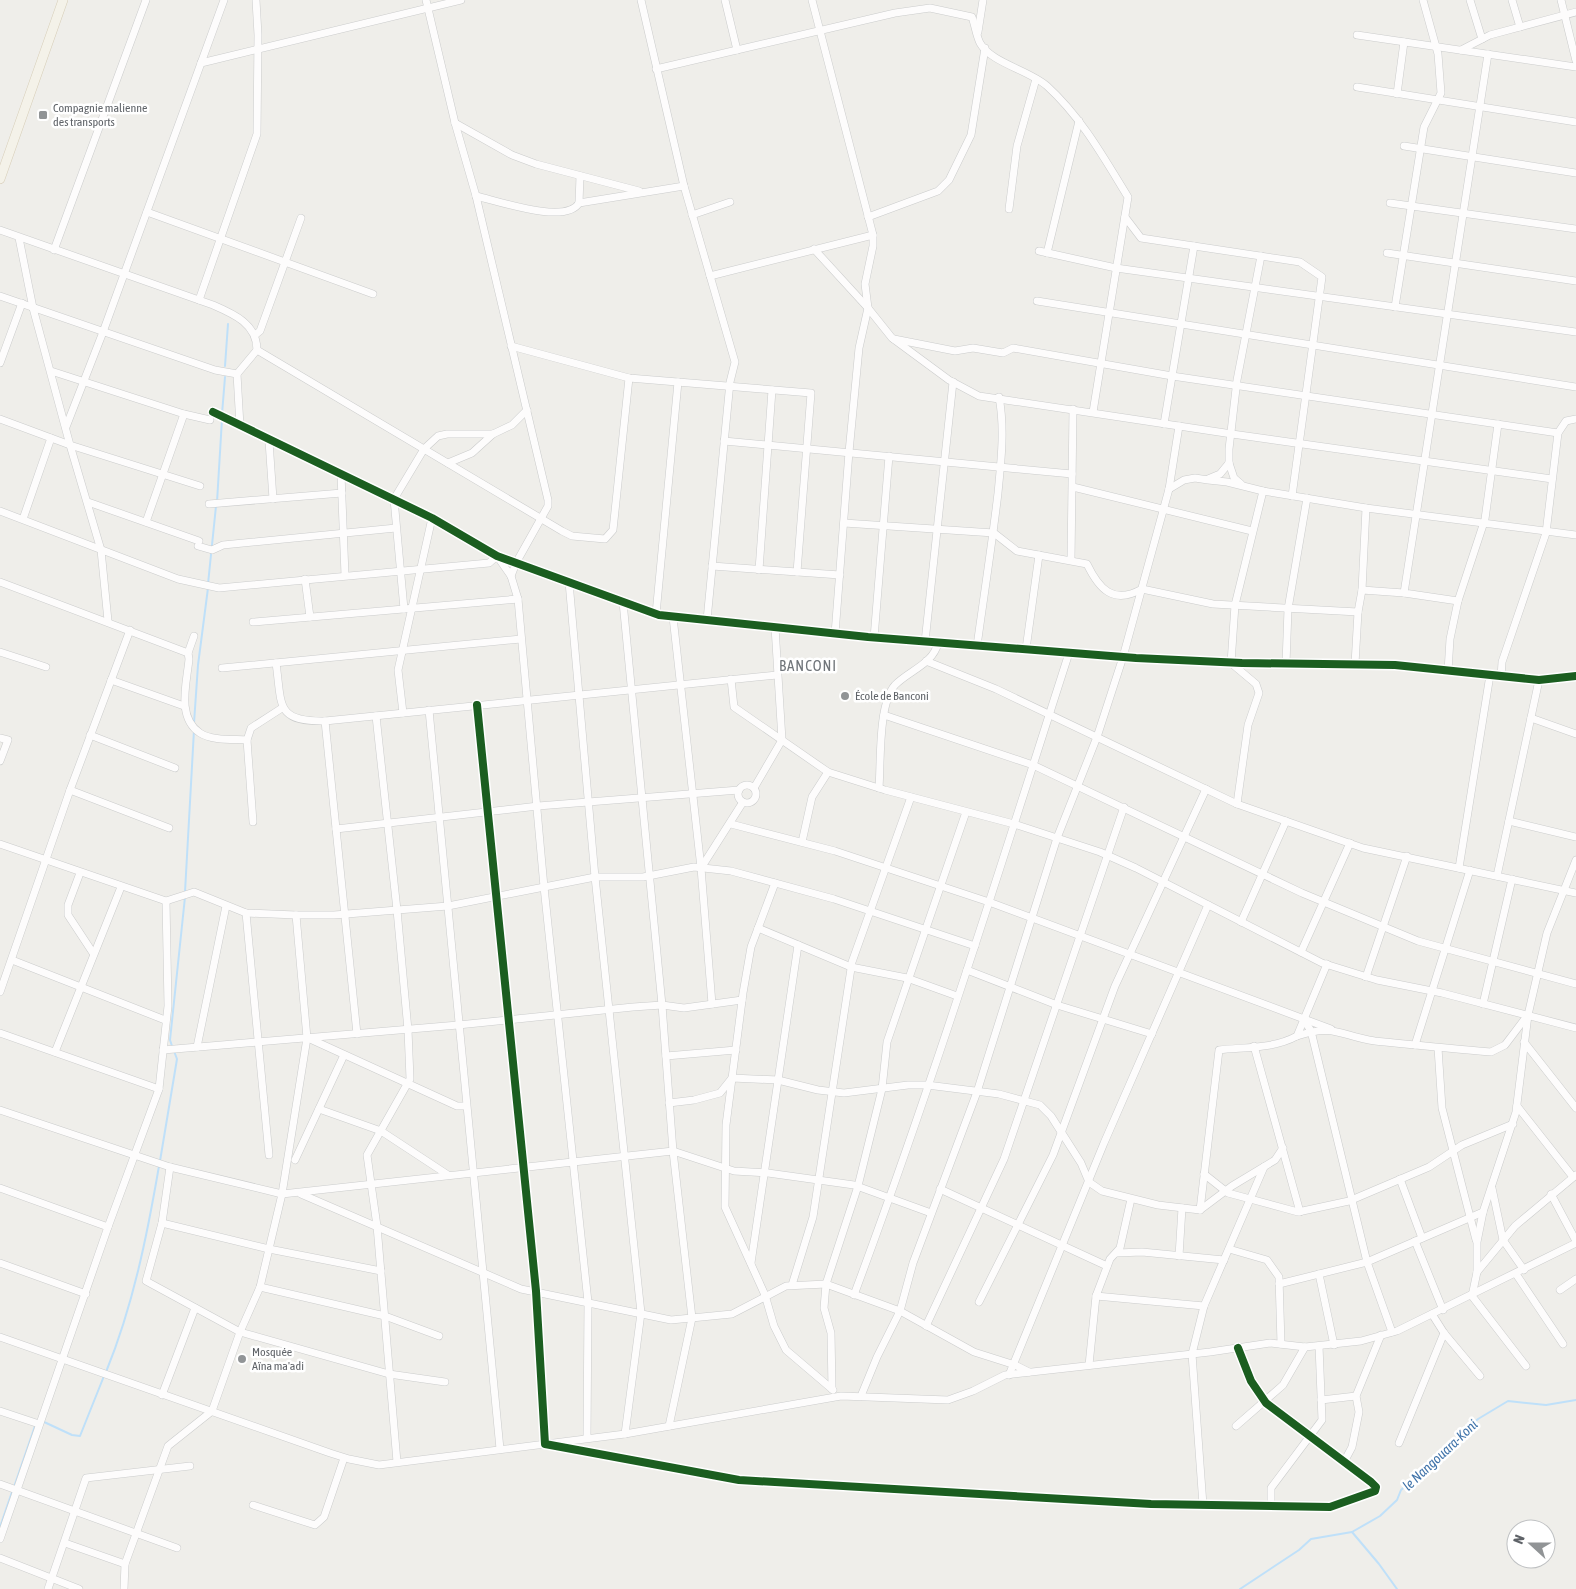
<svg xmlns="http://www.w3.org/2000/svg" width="1576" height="1589" font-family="'Asap Condensed',sans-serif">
  <rect width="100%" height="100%" fill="#efeeea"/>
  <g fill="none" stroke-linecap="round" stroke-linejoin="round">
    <g stroke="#bfe0f9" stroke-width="2">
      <path d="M225,366L228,324"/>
      <path d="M222,414L225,377"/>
      <path d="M217,502L222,419"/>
      <path d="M208,584L216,506"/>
      <path d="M194,723L198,665L208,588"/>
      <path d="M185,892L194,730"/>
      <path d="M172,1046L170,1040L185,897"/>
      <path d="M160,1161L177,1059L174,1051"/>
      <path d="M106,1372C133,1306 147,1236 159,1166"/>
      <path d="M42,1421L72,1435L80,1436L104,1376"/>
      <path d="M14,1487L35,1426"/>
      <path d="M0,1527L12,1492"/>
      <path d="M1352,1532L1379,1564L1397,1589"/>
      <path d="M1240,1589L1299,1550L1311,1539L1352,1532L1380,1516L1397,1500L1401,1490L1478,1419L1508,1401L1546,1405L1576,1400"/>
    </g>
    <defs>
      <g id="minor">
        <path d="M426,0L455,123L476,196L548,500V506L516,563L511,576"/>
        <path d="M641,0L684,186L735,362L730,382L707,620"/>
        <path d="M725,0L737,50"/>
        <path d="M812,0L873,235V246L865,284L868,308L859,348L849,452L835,634"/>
        <path d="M1470,0L1482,39"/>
        <path d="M1512,0L1520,27"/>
        <path d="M1561,0L1576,61"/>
        <path d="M978,32L983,0"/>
        <path d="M1357,35L1576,67"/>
        <path d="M1461,50L1490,35L1576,12"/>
        <path d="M201,63L461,0"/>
        <path d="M656,69L895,13L930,8L972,17C975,25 976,35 980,43C991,63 1029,70 1047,86C1082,118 1104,158 1128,197L1093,412"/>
        <path d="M1357,87L1576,122"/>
        <path d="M1397,94L1404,42"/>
        <path d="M455,123L512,155L536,164L639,191"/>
        <path d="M1404,146L1576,173"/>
        <path d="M476,196C498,201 566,225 579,203L684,186"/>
        <path d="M579,203L580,176"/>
        <path d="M1390,203L1576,229"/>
        <path d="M1009,209L1017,146L1036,79"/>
        <path d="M147,212L373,294"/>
        <path d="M692,215L730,202"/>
        <path d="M868,217L938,191L949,180L971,135L985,48"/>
        <path d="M1125,217L1141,238L1300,262L1322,277L1292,496"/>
        <path d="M0,230L213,305C234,314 257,324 257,350L237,374L240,426"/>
        <path d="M19,238L33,308L70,445L101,550L108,621"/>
        <path d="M814,249L868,308L892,338L949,380L979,396L1232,434L1552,479"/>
        <path d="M54,250L146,0"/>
        <path d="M1039,251L1116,268L1576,332"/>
        <path d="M1047,253L1079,121"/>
        <path d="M1387,253L1576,281"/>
        <path d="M710,276L873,235"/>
        <path d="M0,296L215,370L237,374"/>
        <path d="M199,300L257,134L258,35L256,0"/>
        <path d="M1037,301L1576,387"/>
        <path d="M1395,307L1424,127L1441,93L1438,54L1423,0"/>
        <path d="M255,335L260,331L301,218"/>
        <path d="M894,339L955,351L973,348L1003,353L1013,348L1172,376L1558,433"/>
        <path d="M511,346L629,378L811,393L797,572"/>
        <path d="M257,350L562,531L572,536L605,539L613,530L629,378"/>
        <path d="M0,363L22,303"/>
        <path d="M51,371L184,414L210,420"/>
        <path d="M213,412L432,518L497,556L659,615L868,637L1136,658L1242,663L1395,665L1539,680L1576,676"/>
        <path d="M0,419L70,445L200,486"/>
        <path d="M1164,424L1194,246"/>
        <path d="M66,427L103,332L224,0"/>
        <path d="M269,441L273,499"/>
        <path d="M724,441L1072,474"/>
        <path d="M448,463L472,453L493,434"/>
        <path d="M341,474L345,575"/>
        <path d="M1208,479L1220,474L1229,463"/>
        <path d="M1241,484L1234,478L1229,463V449L1237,380L1261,256"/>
        <path d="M1073,487L1252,531"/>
        <path d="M1169,489L1184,480L1195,478L1208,480L1227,482L1263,491L1366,508L1576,535"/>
        <path d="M88,502L199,541"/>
        <path d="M209,504L342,493"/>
        <path d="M0,511L178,579L219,588L489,563L497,556L511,576L518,599L544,887L588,1302L587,1438"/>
        <path d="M23,519L51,438"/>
        <path d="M146,522L184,414"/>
        <path d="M844,523L994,533L1017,551L1087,564C1099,589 1113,605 1142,589L1213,604L1358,612L1362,590L1404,593"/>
        <path d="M198,546L212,550L223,545L396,528"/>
        <path d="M1071,560L1073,409"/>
        <path d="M712,566L840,575"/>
        <path d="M759,570L772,390"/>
        <path d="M305,579L310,617"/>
        <path d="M0,582L188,653"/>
        <path d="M569,582L595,877L641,1313L625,1434"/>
        <path d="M1362,590L1366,508"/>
        <path d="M1458,601L1485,519L1498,424"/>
        <path d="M623,602L662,1005L673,1151L692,1318L669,1426"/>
        <path d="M404,609L394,499L424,449L438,436L447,434H493L512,425L527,410"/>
        <path d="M656,614L678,382"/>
        <path d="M673,617L701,868"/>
        <path d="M253,622L518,599"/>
        <path d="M194,636L188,653L189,659C187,682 176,717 200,733C212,741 234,739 247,740"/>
        <path d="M874,638L889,456"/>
        <path d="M925,642L953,382"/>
        <path d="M977,646C984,595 992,544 998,493C1001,461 1005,429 999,397"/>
        <path d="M1026,649L1039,555"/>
        <path d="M0,652L46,667"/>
        <path d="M926,661L996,689L1237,804L1363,848L1576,893"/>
        <path d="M276,663C282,705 275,722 325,721L357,1034"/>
        <path d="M1286,664L1288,609L1307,498"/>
        <path d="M1355,664L1358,612"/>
        <path d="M222,668L521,639"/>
        <path d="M1448,671L1450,639L1458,601L1404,593L1488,54"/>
        <path d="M1501,677L1502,662L1546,533L1558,433L1566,421L1576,419"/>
        <path d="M731,679L734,707L828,772L885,790L1014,824L1100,852L1136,868L1322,963L1377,980L1442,993L1576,1028"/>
        <path d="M111,680L184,706"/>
        <path d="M477,705L536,1291L545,1444L739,1480L1151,1504L1330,1507L1375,1491L1376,1487L1371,1482L1266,1403L1251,1381L1238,1348"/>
        <path d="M429,710L500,1449"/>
        <path d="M403,713L398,670L432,518"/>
        <path d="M884,715L1033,765L1302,893L1418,941L1576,984"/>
        <path d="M376,716L397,910L408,1030L410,1079L367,1155L377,1226L397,1462"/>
        <path d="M1531,718L1576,734"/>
        <path d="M325,721L777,675"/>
        <path d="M90,735L175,768"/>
        <path d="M0,738L8,740L0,761"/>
        <circle cx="747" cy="794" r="9"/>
        <path d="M754,788L782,740L775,627"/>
        <path d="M879,788C881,762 878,704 895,685C910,670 933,664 938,643"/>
        <path d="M70,790L169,828"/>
        <path d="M1237,804L1248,725L1259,693L1256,684L1231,663L1235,605L1263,491"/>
        <path d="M1509,821L1576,837"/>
        <path d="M253,822L247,740L251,728L282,708"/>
        <path d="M731,824L835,851L989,902L1331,1029"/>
        <path d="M336,829L538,806L739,790"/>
        <path d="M802,842L812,797L828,772"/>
        <path d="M0,844L166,901L194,892L246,913L296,915H334L448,906L595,877H643L694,867L731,871L834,899L975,946"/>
        <path d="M1459,868L1490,675"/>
        <path d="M80,873L68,905V915L93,953"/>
        <path d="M1497,876L1539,680"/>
        <path d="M775,883L751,947L743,993L726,1125L725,1207L765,1295L774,1326L786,1350L833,1390"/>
        <path d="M246,913L269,1155"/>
        <path d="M1241,922L1286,821"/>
        <path d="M758,928L851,967L907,978L957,996"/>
        <path d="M1301,952L1350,843"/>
        <path d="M12,960L165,1020"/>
        <path d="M967,970L1057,1005L1152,1034"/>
        <path d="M1366,977L1407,856"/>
        <path d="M0,992L70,790L130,630"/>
        <path d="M712,1004L701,868L743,802"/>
        <path d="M1483,1004L1512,879"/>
        <path d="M1304,1020L1311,1031L1367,1262L1392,1332"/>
        <path d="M0,1033L159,1089"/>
        <path d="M1297,1036C1336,1023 1339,1036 1375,1041C1414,1045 1452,1049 1491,1052L1505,1045L1527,1016"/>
        <path d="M308,1038L457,1106H466"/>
        <path d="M1524,1042L1576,1108"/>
        <path d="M1415,1045L1470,870"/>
        <path d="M1254,1046L1300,1212"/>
        <path d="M197,1047L226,906"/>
        <path d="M1438,1048L1442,1108L1476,1240"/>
        <path d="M163,1050L458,1025L633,1007L662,1005L684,1008L742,1000"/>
        <path d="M55,1052L121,887"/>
        <path d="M666,1056L736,1050"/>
        <path d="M669,1103L694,1100L720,1093L732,1078L778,1080L818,1090L844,1093L908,1085H927L999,1094L1040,1105L1051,1116L1081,1163L1089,1182L1102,1191L1158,1205L1200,1210L1232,1186L1275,1160L1283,1148"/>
        <path d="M1517,1106L1573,1177"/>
        <path d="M319,1109L381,1131L448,1175"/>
        <path d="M0,1110L170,1167L282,1194L673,1151L734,1171L768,1173L854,1185L931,1213"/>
        <path d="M295,1160L344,1055"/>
        <path d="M170,1167L162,1223L146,1281L240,1332L389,1374L445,1382"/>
        <path d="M1204,1174L1228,1193L1298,1212L1349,1201L1429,1167L1462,1145L1513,1124"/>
        <path d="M1400,1179L1422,1238"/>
        <path d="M0,1188L108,1227"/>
        <path d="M1492,1188L1503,1240L1524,1270"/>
        <path d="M940,1189L1107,1266"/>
        <path d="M301,1194L521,1289L671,1320L732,1314L786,1286L826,1284L900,1311L974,1352L1015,1365L1029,1372"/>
        <path d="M1551,1194L1576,1241"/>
        <path d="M1200,1210L1219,1050C1245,1047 1273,1049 1297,1036L1327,964"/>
        <path d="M162,1223L269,1249L381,1271"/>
        <path d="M1415,1241L1443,1310"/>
        <path d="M1229,1249L1267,1260L1279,1277L1281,1344"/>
        <path d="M1117,1253L1142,1252L1224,1260"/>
        <path d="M1179,1256L1182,1208"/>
        <path d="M0,1263L86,1294"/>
        <path d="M751,1263L798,945"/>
        <path d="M1477,1272V1242L1483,1212L1516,1112L1528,1015L1547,933L1576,860"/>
        <path d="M1319,1274L1334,1345"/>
        <path d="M1516,1274L1563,1344"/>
        <path d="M1279,1284L1367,1262L1483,1212"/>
        <path d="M792,1285L813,1217L852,962L911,797"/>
        <path d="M260,1287L385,1316L439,1336"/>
        <path d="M1560,1290L1576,1279"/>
        <path d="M854,1295C933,1083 1000,868 1069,653"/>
        <path d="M1096,1296L1204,1306"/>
        <path d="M979,1302L1053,1155L1115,986L1206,789"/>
        <path d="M1432,1314L1444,1333L1480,1376"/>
        <path d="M926,1326L1004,1159L1124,807"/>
        <path d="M0,1337L330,1453L349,1459L379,1465L625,1434L841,1396L948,1400L973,1391L1005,1375L1210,1352L1270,1343L1305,1347L1361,1341L1397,1331L1576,1243"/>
        <path d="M1089,1365L1096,1296L1110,1259L1120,1248L1131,1199"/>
        <path d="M1526,1366L1472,1296L1477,1272L1515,1226L1576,1175"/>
        <path d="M1009,1375L1104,1143L1208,905"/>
        <path d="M832,1389L831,1333L824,1308L826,1284L858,1186L882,1089L887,1042L966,812"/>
        <path d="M162,1395L195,1308"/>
        <path d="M861,1396L877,1357L900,1311L913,1263L977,1092L1057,838L1097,737L1123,657L1169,489L1179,426"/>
        <path d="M1321,1400L1356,1396"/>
        <path d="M0,1411L39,1424"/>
        <path d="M1236,1426L1283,1385L1305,1347"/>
        <path d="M1399,1443L1444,1333"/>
        <path d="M1344,1462L1352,1447L1359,1412L1356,1396L1381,1335"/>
        <path d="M0,1484L177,1548"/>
        <path d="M253,1505L315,1525L324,1517L344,1458"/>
        <path d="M1203,1505L1192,1354L1204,1306L1264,1167"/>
        <path d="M1271,1506V1488L1322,1420L1319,1346"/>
        <path d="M0,1539L108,1227L159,1089L168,1006L166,901"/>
        <path d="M65,1543L125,1564"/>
        <path d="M0,1558L79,1589"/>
        <path d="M48,1589L86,1478L190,1466"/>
        <path d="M124,1589L125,1564L168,1446L212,1411L240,1332L260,1287L282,1194L307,1038L296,915"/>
      </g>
      <path id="major" d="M0,179L63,0"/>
    </defs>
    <use href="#minor" stroke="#cbcccc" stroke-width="8"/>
    <use href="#major" stroke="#d7ceb8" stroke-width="10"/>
    <use href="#minor" stroke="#fdfcfc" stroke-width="7"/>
    <use href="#major" stroke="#f4f2e9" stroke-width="9"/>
    <defs>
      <g id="cycleway">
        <path d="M213,412L432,518L497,556L659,615L868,637L1136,658L1242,663L1395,665L1539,680L1576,676"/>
        <path d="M477,705L536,1291L545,1444L739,1480L1151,1504L1330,1507L1375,1491L1376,1487L1371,1482L1266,1403L1251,1381L1238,1348"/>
      </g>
    </defs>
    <use href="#cycleway" stroke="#fff" stroke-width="11"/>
    <use href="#cycleway" stroke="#1b5e20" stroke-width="8"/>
  </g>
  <g fill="#919496" stroke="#fff" stroke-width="2">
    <rect x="38" y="110" width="10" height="10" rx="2.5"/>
    <circle cx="845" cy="696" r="5"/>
    <circle cx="242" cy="1359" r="5"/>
  </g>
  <g text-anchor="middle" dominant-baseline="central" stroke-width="5" stroke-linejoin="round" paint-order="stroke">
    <g font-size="12" fill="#5f6368" stroke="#fff" text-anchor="start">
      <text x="53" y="108">Compagnie malienne<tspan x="53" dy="14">des transports</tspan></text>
      <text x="855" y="696">École de Banconi</text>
      <text x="252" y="1352">Mosquée<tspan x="252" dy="14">Aïna ma'adi</tspan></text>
    </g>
    <g font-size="14" font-style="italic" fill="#4174aa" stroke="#fff">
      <text transform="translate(1440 1455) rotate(-43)">le Nangouara-Koni</text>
    </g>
    <g font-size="15" letter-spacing="1" fill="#70757a" stroke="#fff">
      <text x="808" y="665">BANCONI</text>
    </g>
  </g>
  <g transform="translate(1531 1544) rotate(291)"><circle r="24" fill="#ffffff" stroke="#bfc1c3"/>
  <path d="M0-4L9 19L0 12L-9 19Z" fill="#919496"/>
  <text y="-8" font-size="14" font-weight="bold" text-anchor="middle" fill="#5f6368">N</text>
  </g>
</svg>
